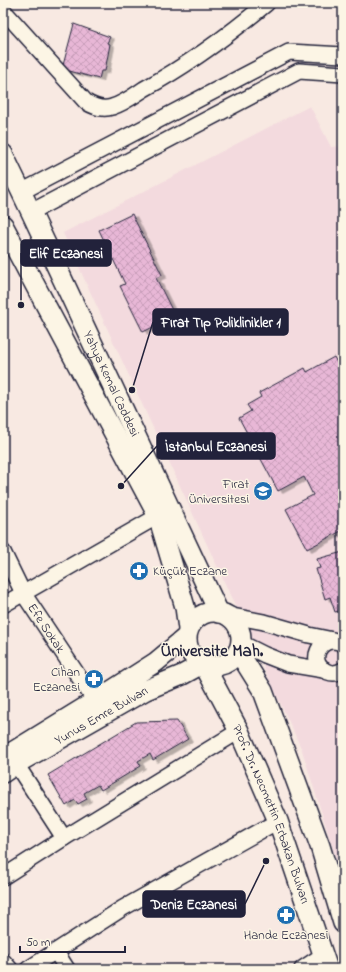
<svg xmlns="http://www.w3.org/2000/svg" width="346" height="972" font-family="'Indie Flower',sans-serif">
  <defs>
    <pattern id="building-cross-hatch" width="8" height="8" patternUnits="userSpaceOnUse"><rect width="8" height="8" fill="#e8b7d6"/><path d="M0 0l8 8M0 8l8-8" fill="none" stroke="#c79db9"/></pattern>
    <filter id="shadow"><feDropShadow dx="4.5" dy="2.5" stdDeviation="0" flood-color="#0004"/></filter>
  </defs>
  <rect width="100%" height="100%" fill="#f8e9e2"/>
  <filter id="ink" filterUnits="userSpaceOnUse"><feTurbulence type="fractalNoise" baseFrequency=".025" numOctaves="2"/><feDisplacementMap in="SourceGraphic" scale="8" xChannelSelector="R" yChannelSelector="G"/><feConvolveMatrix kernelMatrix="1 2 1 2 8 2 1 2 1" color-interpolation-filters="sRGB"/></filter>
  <g filter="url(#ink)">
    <path fill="#f3dade" d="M310,106L331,147L343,146V881L302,750L63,233Z"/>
    <g fill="url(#building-cross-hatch)" stroke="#22223b" filter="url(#shadow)">
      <path d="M74,24L110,37L107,43L110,44L105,71H101L99,79L62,69Z"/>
      <path d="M132,214L162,275L156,278L175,316L143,332L120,286L125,284L99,230Z"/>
      <path d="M334,357L343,374V530L307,549L286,509L313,495L304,477L278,491L239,418L251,411L247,405L261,397L259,393L305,368L307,372Z"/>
      <path d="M343,552V610L335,612L330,597L325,599L316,569L320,568L317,559Z"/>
      <path d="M177,721L188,739L153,760L150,754L138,761L141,766L101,790L98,785L84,793L87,799L78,804L75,800L66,806L48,775L136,722Z"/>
    </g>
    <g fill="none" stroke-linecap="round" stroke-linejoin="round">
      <defs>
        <g id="minor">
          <path d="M3,10L86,102C94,107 103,110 112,107C123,104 135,95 144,89C188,65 229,35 267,3"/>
          <path d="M21,192L289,52L343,55"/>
          <path d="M31,212L299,71L343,74"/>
          <path id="s1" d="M3,552L23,593L95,701"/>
          <path d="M3,605L158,516"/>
          <path d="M227,615L264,622L309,635L333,640"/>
          <path d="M241,643L265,655L288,664L324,670"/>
          <path d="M343,644C319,631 306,665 328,672C333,674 338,673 343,670"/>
          <path d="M16,764L64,838"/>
          <path d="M3,877L64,838L239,731"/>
          <path d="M56,952L67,969"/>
          <path d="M3,961L10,969"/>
          <path d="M28,969L123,908L278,821"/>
          <path d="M302,969L323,955"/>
        </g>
        <g id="major">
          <path id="s2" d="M3,154L31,212L219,613"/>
          <path d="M3,225L158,516L185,607L188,629"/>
          <circle cx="214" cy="639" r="27"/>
          <path d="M238,651L263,691L320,846L343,923"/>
          <path id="s3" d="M204,665L239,731L278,821L328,969"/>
          <path d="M4,757L95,701L156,662L186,637"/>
          <path id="s4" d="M3,773L16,764L146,690L182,675L202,664"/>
        </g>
      </defs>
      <use href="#minor" stroke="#22223b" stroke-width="18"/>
      <use href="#major" stroke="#22223b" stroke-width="22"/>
      <use href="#minor" stroke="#fcf5e5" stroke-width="15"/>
      <use href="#major" stroke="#fcf5e5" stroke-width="19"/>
    </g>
  </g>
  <defs>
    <symbol id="university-disc" viewBox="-11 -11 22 22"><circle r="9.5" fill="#1f6fb2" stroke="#fcf5e5"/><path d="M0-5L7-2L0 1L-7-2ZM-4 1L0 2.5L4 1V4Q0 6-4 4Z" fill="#fff"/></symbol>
    <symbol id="pharmacy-disc" viewBox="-11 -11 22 22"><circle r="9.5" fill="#1f6fb2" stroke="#fcf5e5"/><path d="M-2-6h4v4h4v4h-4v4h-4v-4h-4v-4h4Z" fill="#fff"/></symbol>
  </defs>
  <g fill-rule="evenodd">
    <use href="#university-disc" x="252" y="480" width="22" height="22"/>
    <use href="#pharmacy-disc" x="128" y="560" width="22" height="22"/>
    <use href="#pharmacy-disc" x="83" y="668" width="22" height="22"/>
    <use href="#pharmacy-disc" x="275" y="904" width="22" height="22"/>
  </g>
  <g text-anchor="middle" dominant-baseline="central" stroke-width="3" stroke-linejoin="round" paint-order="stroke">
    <g font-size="13" fill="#22223b" stroke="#fcf5e5">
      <text stroke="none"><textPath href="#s2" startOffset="254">Yahya Kemal Caddesi</textPath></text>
      <text stroke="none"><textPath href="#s1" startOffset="88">Efe Sokak</textPath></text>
      <text stroke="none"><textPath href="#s4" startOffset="114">Yunus Emre Bulvarı</textPath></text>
      <text stroke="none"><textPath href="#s3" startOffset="164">Prof. Dr. Necmettin Erbakan Bulvarı</textPath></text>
    </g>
    <g font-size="13" fill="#22223b" stroke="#fcf5e5" text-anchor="end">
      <text x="249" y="484">Fırat<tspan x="249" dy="15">Üniversitesi</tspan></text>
      <text x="153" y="571" text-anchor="start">Küçük Eczane</text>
      <text x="80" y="672">Cihan<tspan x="80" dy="15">Eczanesi</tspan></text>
      <text x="286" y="935" text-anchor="middle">Hande Eczanesi</text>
    </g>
    <g font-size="17" font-weight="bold" fill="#22223b" stroke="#fcf5e5">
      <text x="212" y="651">Üniversite Mah.</text>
    </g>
  </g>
  <path fill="none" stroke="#22223b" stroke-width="1.5" d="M21 305L21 253M132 390L153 322M121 486L157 446M266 861L245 904"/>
  <g fill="#22223b" stroke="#fcf5e5" stroke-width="1.5">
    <circle cx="21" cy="305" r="4"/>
    <circle cx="132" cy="390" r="4"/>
    <circle cx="121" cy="486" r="4"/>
    <circle cx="266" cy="861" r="4"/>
  </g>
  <g fill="#22223b" stroke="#22223b" stroke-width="1.5">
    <rect x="21" y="240" width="90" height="26" rx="4"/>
    <rect x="153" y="309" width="135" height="26" rx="4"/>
    <rect x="157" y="433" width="118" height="26" rx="4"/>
    <rect x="143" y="891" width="102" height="26" rx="4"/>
  </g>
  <g font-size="14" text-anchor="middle" font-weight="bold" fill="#fff">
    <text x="66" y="258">Elif Eczanesi</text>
    <text x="221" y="327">Fırat Tıp Poliklinikler 1</text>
    <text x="216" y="451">İstanbul Eczanesi</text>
    <text x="194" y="909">Deniz Eczanesi</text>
  </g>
  <rect width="346" height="972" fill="none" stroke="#fcf5e5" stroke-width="16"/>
  <rect x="8" y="8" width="330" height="956" fill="none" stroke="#22223b" stroke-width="1.5" filter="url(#ink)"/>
  <path d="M20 946v6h105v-6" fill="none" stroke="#22223b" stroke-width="2"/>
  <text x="26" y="946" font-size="12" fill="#22223b" stroke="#fcf5e5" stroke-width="3" paint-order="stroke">50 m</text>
</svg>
